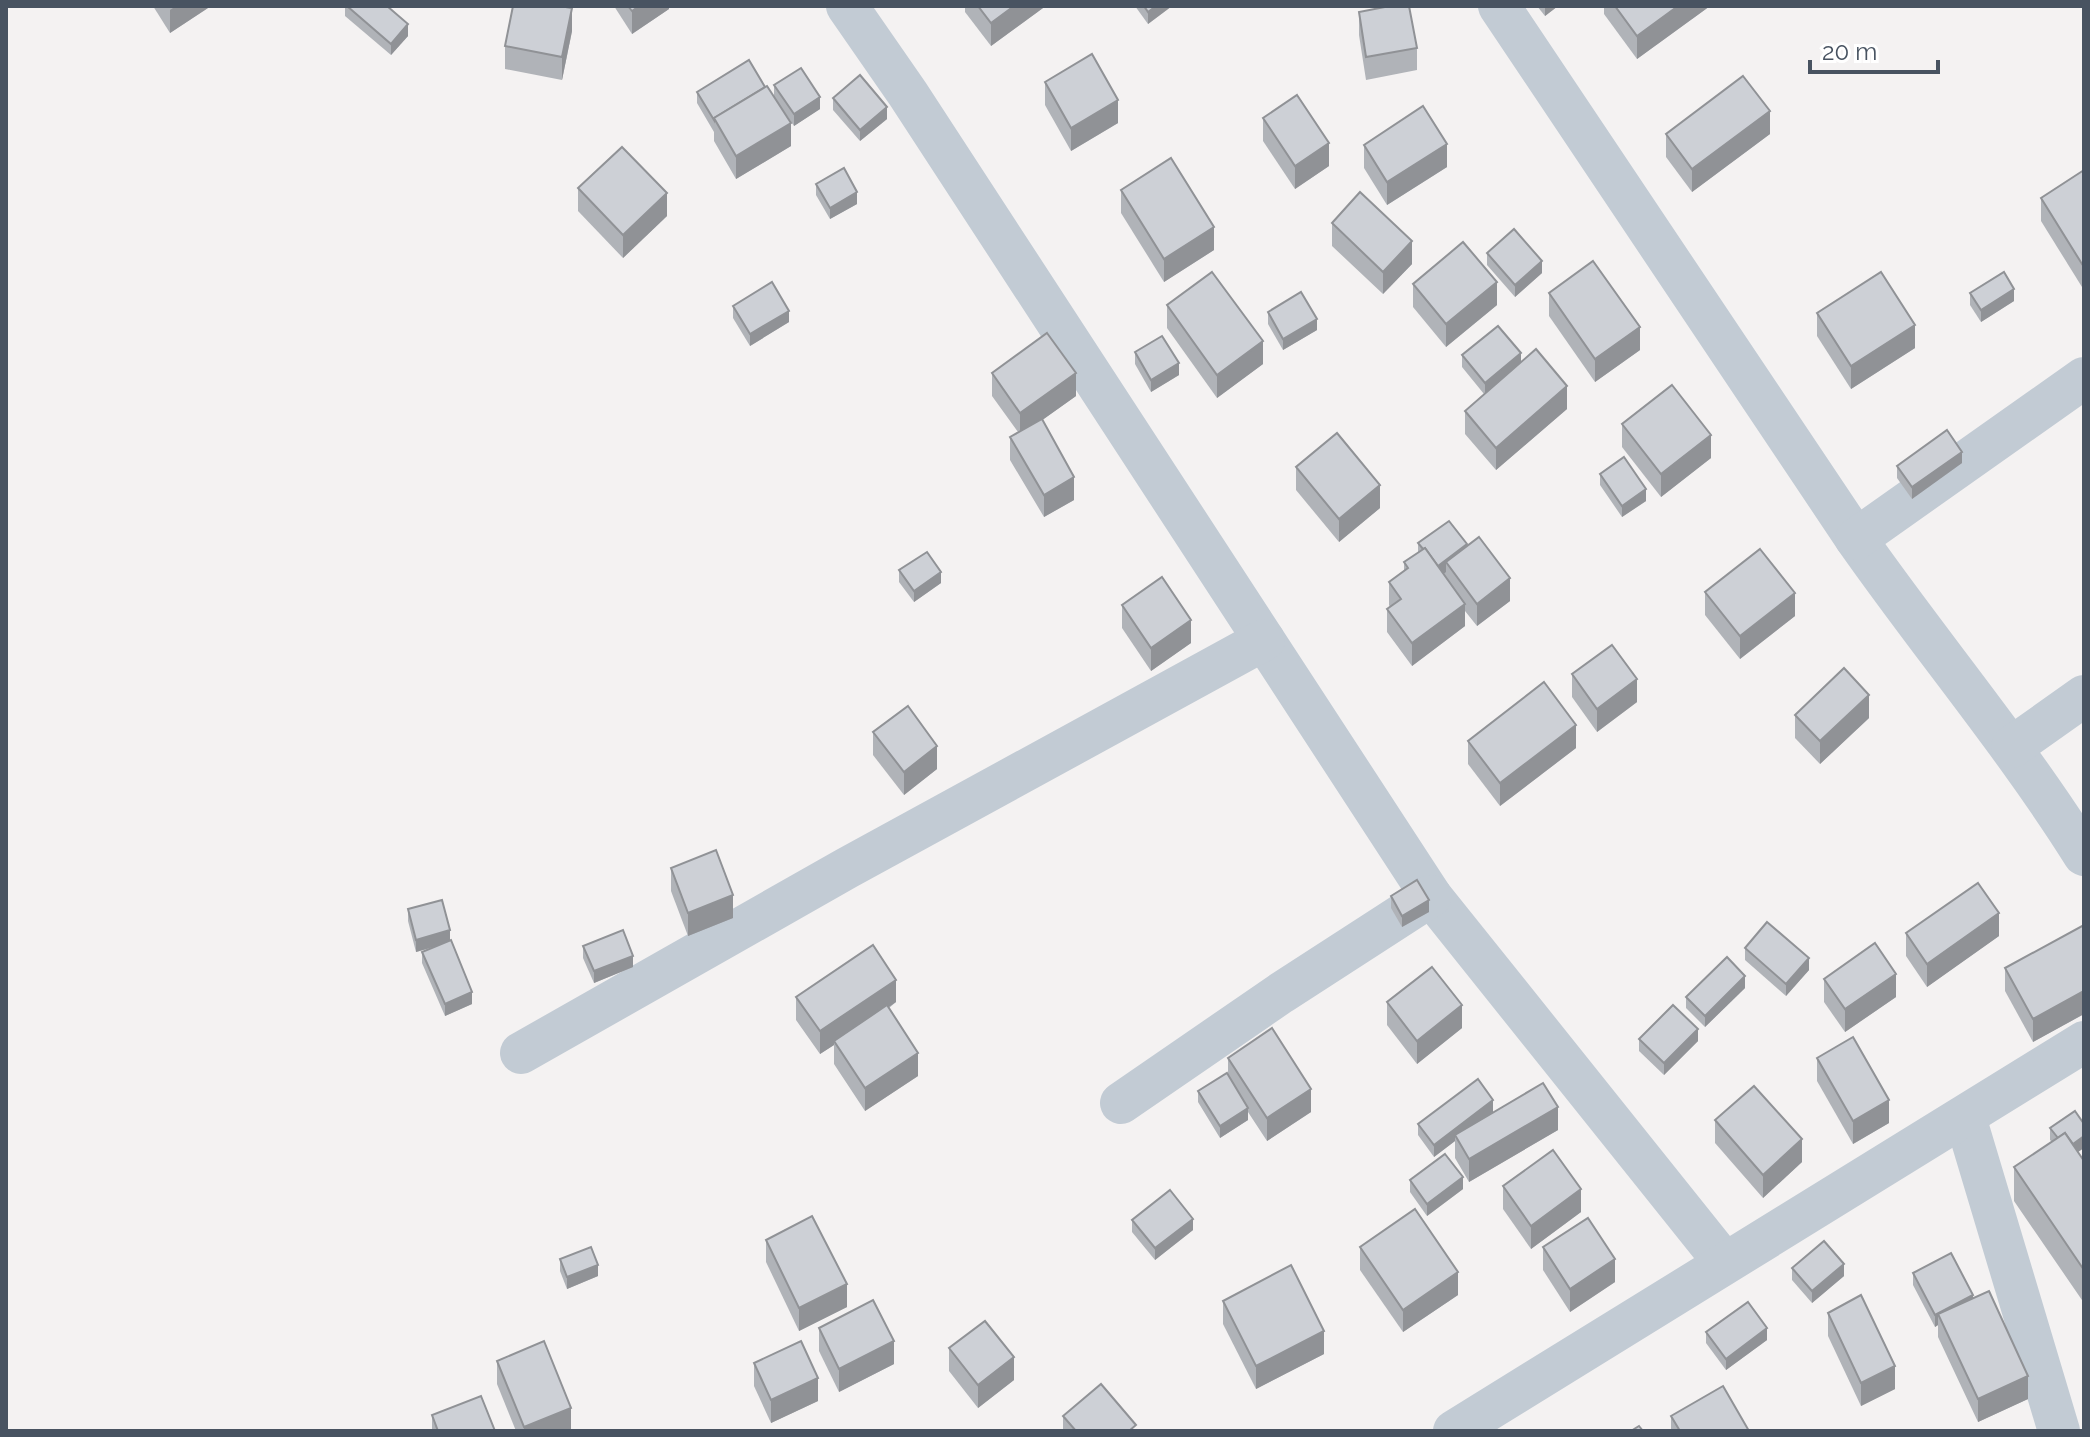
<svg xmlns="http://www.w3.org/2000/svg" width="2090" height="1437" font-family="Raleway,sans-serif">
  <rect width="100%" height="100%" fill="#f4f2f2"/>
  <g fill="none" stroke-linecap="round" stroke-linejoin="round">
    <g stroke="#c2cbd4" stroke-width="42">
      <path d="M847,6L908,94L1431,896L1724,1262"/>
      <path d="M1499,6L1856,539C1931,646 2015,745 2084,855"/>
      <path d="M1856,539L2084,378"/>
      <path d="M2012,747L2084,696"/>
      <path d="M521,1053L847,868L1264,640"/>
      <path d="M1121,1103L1281,993L1431,896"/>
      <path d="M1965,1117L2059,1431"/>
      <path d="M1454,1431L2084,1042"/>
    </g>
  </g>
  <g fill="#b0b3b8">
    <path d="M153,6H211L170,33Z"/>
    <path d="M345,6H387L408,36L391,55L345,16Z"/>
    <path d="M614,6H669V9L632,34Z"/>
    <path d="M965,6H1043V8L991,46L965,12Z"/>
    <path d="M1135,6H1172L1148,24Z"/>
    <path d="M1537,6H1558L1545,16Z"/>
    <path d="M1604,6H1710L1637,59L1604,14Z"/>
    <path d="M1359,12L1417,48V70L1366,80L1359,35Z"/>
    <path d="M572,31L562,80L505,69V46Z"/>
    <path d="M1045,82L1118,123L1071,151L1045,105Z"/>
    <path d="M774,85L820,109L794,126L774,97Z"/>
    <path d="M697,92L791,146L736,179L714,141V132L697,103Z"/>
    <path d="M833,98L887,119L860,141L833,110Z"/>
    <path d="M1263,118L1329,166L1295,189L1263,141Z"/>
    <path d="M1666,134H1770L1692,192L1666,157Z"/>
    <path d="M1364,145L1447,167L1387,205L1364,168Z"/>
    <path d="M2084,170L2082,287L2041,221V198Z"/>
    <path d="M816,184L857,204L830,219L816,195Z"/>
    <path d="M578,188L667,216L623,258L578,211Z"/>
    <path d="M1121,190L1214,250L1164,282L1121,213Z"/>
    <path d="M1332,223L1412,264L1383,294L1332,246Z"/>
    <path d="M1487,253L1542,273L1515,297L1487,265Z"/>
    <path d="M1413,284L1497,305L1446,347L1413,307Z"/>
    <path d="M1549,293L1640,350L1595,382L1549,316Z"/>
    <path d="M1970,293L2014,301L1981,322L1970,305Z"/>
    <path d="M1167,305L1263,364L1217,398L1167,328Z"/>
    <path d="M733,306L789,322L750,346L733,318Z"/>
    <path d="M1268,312L1317,330L1283,350L1268,324Z"/>
    <path d="M1817,313L1915,348L1851,389L1817,336Z"/>
    <path d="M1135,352L1179,375L1151,392L1135,364Z"/>
    <path d="M1462,355L1521,362L1567,409L1496,470L1465,434V411L1484,394L1462,367Z"/>
    <path d="M992,373L1076,396L1042,420L1074,500L1044,517L1010,460V437L1018,432L992,396Z"/>
    <path d="M1622,424L1711,458L1661,497L1622,447Z"/>
    <path d="M1962,463L1912,499L1897,478V466Z"/>
    <path d="M1296,467L1380,508L1339,542L1296,490Z"/>
    <path d="M1600,474L1646,501L1622,517L1600,485Z"/>
    <path d="M1418,543L1467,546L1510,601L1477,626L1465,611V626L1412,666L1387,632V609L1390,607L1389,605V582L1404,571V562L1418,553Z"/>
    <path d="M899,570L941,583L914,602L899,582Z"/>
    <path d="M1705,592L1795,616L1740,659L1705,615Z"/>
    <path d="M1122,605L1191,643L1151,671L1122,628Z"/>
    <path d="M1572,674L1637,702L1597,732L1572,697Z"/>
    <path d="M1795,715L1869,718L1820,764L1795,738Z"/>
    <path d="M873,732L937,769L904,795L873,755Z"/>
    <path d="M1468,741L1576,748L1500,806L1468,764Z"/>
    <path d="M671,868L733,918L688,936L671,891Z"/>
    <path d="M1391,896L1429,912L1402,927L1391,908Z"/>
    <path d="M408,909L450,940L472,1004L445,1016L422,963V952L435,947L416,952L408,921Z"/>
    <path d="M2084,925V1014L2033,1042L2005,991V968Z"/>
    <path d="M1906,933L1999,936L1927,987L1906,956Z"/>
    <path d="M583,946L633,967L594,983L583,958Z"/>
    <path d="M1745,948L1809,970L1786,996L1745,960Z"/>
    <path d="M1824,979L1896,997L1845,1032L1824,1002Z"/>
    <path d="M1745,988L1705,1027L1686,1008V997Z"/>
    <path d="M796,997L896,1002L889,1008L918,1076L865,1111L834,1064V1045L820,1054L796,1020Z"/>
    <path d="M1387,1002L1462,1028L1417,1064L1387,1025Z"/>
    <path d="M1639,1039L1698,1041L1664,1075L1639,1051Z"/>
    <path d="M1228,1058L1311,1112L1267,1141L1248,1112V1120L1220,1138L1198,1102V1091L1228,1075Z"/>
    <path d="M1817,1058L1889,1123L1853,1144L1817,1081Z"/>
    <path d="M1493,1112L1558,1130L1469,1182L1455,1158V1141L1434,1157L1418,1135V1124Z"/>
    <path d="M1715,1120L1802,1162L1763,1198L1715,1143Z"/>
    <path d="M2050,1128L2078,1152L2084,1161V1303L2014,1201V1167L2052,1142L2050,1140Z"/>
    <path d="M1410,1180L1463,1189L1427,1216L1410,1192Z"/>
    <path d="M1503,1186L1581,1212L1531,1249L1503,1209Z"/>
    <path d="M1132,1220L1193,1230L1155,1260L1132,1232Z"/>
    <path d="M766,1240L847,1307L799,1331L766,1262Z"/>
    <path d="M1360,1247L1458,1295L1403,1332L1360,1270Z"/>
    <path d="M1543,1247L1615,1282L1570,1312L1543,1270Z"/>
    <path d="M560,1259L598,1276L567,1289L560,1271Z"/>
    <path d="M1792,1268L1844,1276L1812,1303L1792,1280Z"/>
    <path d="M1913,1273L1973,1299L2028,1399L1978,1422L1938,1337V1325L1935,1327L1913,1285Z"/>
    <path d="M1223,1301L1324,1354L1256,1389L1223,1324Z"/>
    <path d="M1828,1313L1895,1389L1861,1406L1828,1336Z"/>
    <path d="M819,1328L894,1364L839,1392L819,1351Z"/>
    <path d="M1706,1332L1767,1340L1726,1370L1706,1343Z"/>
    <path d="M949,1348L1014,1380L978,1408L949,1371Z"/>
    <path d="M497,1361L571,1431H516L497,1384Z"/>
    <path d="M754,1363L818,1401L771,1423L754,1386Z"/>
    <path d="M432,1415L495,1431H432Z"/>
    <path d="M1063,1416L1136,1431H1063Z"/>
    <path d="M1671,1416L1749,1431H1671Z"/>
  </g>
  <g fill="#909296">
    <path d="M176,6H211L170,33V10Z"/>
    <path d="M639,6H669V9L632,34V11Z"/>
    <path d="M1014,6H1043V8L991,46V23Z"/>
    <path d="M1156,6H1172L1148,24V12Z"/>
    <path d="M1545,6H1558L1545,16Z"/>
    <path d="M1678,6H1710L1637,59V36Z"/>
    <path d="M572,8V31L562,80V57Z"/>
    <path d="M408,24V36L391,55V44Z"/>
    <path d="M820,97V109L794,126V114Z"/>
    <path d="M1118,100V123L1071,151V128Z"/>
    <path d="M887,107V119L860,141V130Z"/>
    <path d="M1770,111V134L1692,192V169Z"/>
    <path d="M791,123V146L736,179V156Z"/>
    <path d="M1329,143V166L1295,189V166Z"/>
    <path d="M1447,144V167L1387,205V182Z"/>
    <path d="M857,192V204L830,219V208Z"/>
    <path d="M667,193V216L623,258V235Z"/>
    <path d="M1214,227V250L1164,282V259Z"/>
    <path d="M1412,241V264L1383,294V272Z"/>
    <path d="M1542,261V273L1515,297V285Z"/>
    <path d="M2084,262V285L2082,287V264Z"/>
    <path d="M1497,282V305L1446,347V324Z"/>
    <path d="M2014,289V301L1981,322V310Z"/>
    <path d="M789,311V322L750,346V334Z"/>
    <path d="M1317,319V330L1283,350V339Z"/>
    <path d="M1915,325V348L1851,389V366Z"/>
    <path d="M1640,327V350L1595,382V359Z"/>
    <path d="M1263,341V364L1217,398V375Z"/>
    <path d="M1521,353V365L1485,395V383Z"/>
    <path d="M1179,363V375L1151,392V380Z"/>
    <path d="M1076,373V396L1020,436V413Z"/>
    <path d="M1567,386V409L1496,470V448Z"/>
    <path d="M1711,435V458L1661,497V474Z"/>
    <path d="M1962,452V463L1912,499V487Z"/>
    <path d="M1074,477V500L1044,517V495Z"/>
    <path d="M1380,485V508L1339,542V519Z"/>
    <path d="M1646,489V501L1622,517V506Z"/>
    <path d="M1467,544V556L1446,562V572L1437,579V567Z"/>
    <path d="M941,572V583L914,602V591Z"/>
    <path d="M1510,578V601L1477,626V604Z"/>
    <path d="M1795,593V616L1740,659V636Z"/>
    <path d="M1465,604V626L1412,666V643Z"/>
    <path d="M1191,620V643L1151,671V648Z"/>
    <path d="M1637,679V702L1597,732V709Z"/>
    <path d="M1869,695V718L1820,764V741Z"/>
    <path d="M1576,725V748L1500,806V783Z"/>
    <path d="M937,746V769L904,795V772Z"/>
    <path d="M733,895V918L688,936V913Z"/>
    <path d="M1429,900V912L1402,927V916Z"/>
    <path d="M1999,913V936L1927,987V964Z"/>
    <path d="M450,930V942L416,952V940Z"/>
    <path d="M633,956V967L594,983V971Z"/>
    <path d="M1809,958V970L1786,996V984Z"/>
    <path d="M1896,974V997L1845,1032V1009Z"/>
    <path d="M1745,976V988L1705,1027V1016Z"/>
    <path d="M896,980V1002L836,1043L834,1041V1045L820,1054V1031Z"/>
    <path d="M2084,991V1014L2033,1042V1019Z"/>
    <path d="M472,992V1004L445,1016V1004Z"/>
    <path d="M1462,1005V1028L1417,1064V1041Z"/>
    <path d="M1698,1029V1041L1664,1075V1063Z"/>
    <path d="M918,1053V1076L865,1111V1088Z"/>
    <path d="M1311,1089V1112L1267,1141V1118Z"/>
    <path d="M1493,1100V1112L1455,1135V1141L1434,1157V1145Z"/>
    <path d="M1889,1100V1123L1853,1144V1121Z"/>
    <path d="M1558,1107V1130L1469,1182V1159Z"/>
    <path d="M1248,1108V1120L1220,1138V1126Z"/>
    <path d="M2084,1136V1148L2065,1161V1149Z"/>
    <path d="M1802,1139V1162L1763,1198V1175Z"/>
    <path d="M1463,1177V1189L1427,1216V1204Z"/>
    <path d="M1581,1189V1212L1531,1249V1226Z"/>
    <path d="M1193,1219V1230L1155,1260V1248Z"/>
    <path d="M1615,1259V1282L1570,1312V1289Z"/>
    <path d="M1844,1264V1276L1812,1303V1291Z"/>
    <path d="M598,1265V1276L567,1289V1277Z"/>
    <path d="M1458,1272V1295L1403,1332V1310Z"/>
    <path d="M847,1284V1307L799,1331V1308Z"/>
    <path d="M1973,1295V1306L1938,1314V1325L1935,1327V1315Z"/>
    <path d="M1767,1328V1340L1726,1370V1359Z"/>
    <path d="M1324,1331V1354L1256,1389V1366Z"/>
    <path d="M894,1341V1364L839,1392V1369Z"/>
    <path d="M1014,1357V1380L978,1408V1385Z"/>
    <path d="M1895,1366V1389L1861,1406V1383Z"/>
    <path d="M2028,1376V1399L1978,1422V1399Z"/>
    <path d="M818,1378V1401L771,1423V1400Z"/>
    <path d="M571,1408V1431H524V1427Z"/>
  </g>
  <g fill="#cdd0d6" stroke="#909296" stroke-width="2">
    <path d="M347,6H387L408,24L391,44Z"/>
    <path d="M513,6H559L572,8L562,57L505,46Z"/>
    <path d="M628,6H639L632,11Z"/>
    <path d="M978,6H1014L991,23Z"/>
    <path d="M1144,6H1156L1148,12Z"/>
    <path d="M1390,6H1409L1417,48L1366,57L1359,12Z"/>
    <path d="M1615,6H1678L1637,36Z"/>
    <path d="M1092,54L1118,100L1071,128L1045,82Z"/>
    <path d="M749,60L765,87L714,118V120L697,92Z"/>
    <path d="M801,68L820,97L794,114L774,85Z"/>
    <path d="M860,75L887,107L860,130L833,98Z"/>
    <path d="M1743,76L1770,111L1692,169L1666,134Z"/>
    <path d="M767,86L791,123L736,156L714,118Z"/>
    <path d="M1297,95L1329,143L1295,166L1263,118Z"/>
    <path d="M1423,106L1447,144L1387,182L1364,145Z"/>
    <path d="M622,147L667,193L623,235L578,188Z"/>
    <path d="M1171,158L1214,227L1164,259L1121,190Z"/>
    <path d="M844,168L857,192L830,208L816,184Z"/>
    <path d="M2084,170V262L2082,264L2041,198Z"/>
    <path d="M1360,192L1412,241L1383,272L1332,223Z"/>
    <path d="M1514,229L1542,261L1515,285L1487,253Z"/>
    <path d="M1463,242L1497,282L1446,324L1413,284Z"/>
    <path d="M1593,261L1640,327L1595,359L1549,293Z"/>
    <path d="M1212,272L1263,341L1217,375L1167,305Z"/>
    <path d="M1881,272L1915,325L1851,366L1817,313Z"/>
    <path d="M2004,272L2014,289L1981,310L1970,293Z"/>
    <path d="M772,282L789,311L750,334L733,306Z"/>
    <path d="M1301,292L1317,319L1283,339L1268,312Z"/>
    <path d="M1498,326L1521,353L1485,383L1462,355Z"/>
    <path d="M1047,333L1076,373L1020,413L992,373Z"/>
    <path d="M1162,336L1179,363L1151,380L1135,352Z"/>
    <path d="M1536,349L1567,386L1496,448L1465,411Z"/>
    <path d="M1672,385L1711,435L1661,474L1622,424Z"/>
    <path d="M1042,419L1074,477L1044,495L1010,437Z"/>
    <path d="M1947,430L1962,452L1912,487L1897,466Z"/>
    <path d="M1337,433L1380,485L1339,519L1296,467Z"/>
    <path d="M1624,457L1646,489L1622,506L1600,474Z"/>
    <path d="M1449,521L1467,544L1438,566L1425,548L1423,549L1418,543Z"/>
    <path d="M1479,537L1510,578L1477,604L1446,562Z"/>
    <path d="M1425,548L1465,604L1412,643L1387,609L1401,599L1389,582L1408,568L1404,562Z"/>
    <path d="M1760,549L1795,593L1740,636L1705,592Z"/>
    <path d="M927,552L941,572L914,591L899,570Z"/>
    <path d="M1162,577L1191,620L1151,648L1122,605Z"/>
    <path d="M1612,645L1637,679L1597,709L1572,674Z"/>
    <path d="M1844,668L1869,695L1820,741L1795,715Z"/>
    <path d="M1544,682L1576,725L1500,783L1468,741Z"/>
    <path d="M908,706L937,746L904,772L873,732Z"/>
    <path d="M716,850L733,895L688,913L671,868Z"/>
    <path d="M1417,880L1429,900L1402,916L1391,896Z"/>
    <path d="M1978,883L1999,913L1927,964L1906,933Z"/>
    <path d="M442,900L450,930L416,940L408,909Z"/>
    <path d="M1767,922L1809,958L1786,984L1745,948Z"/>
    <path d="M2084,925V991L2033,1019L2005,968Z"/>
    <path d="M623,930L633,956L594,971L583,946Z"/>
    <path d="M451,940L472,992L445,1004L422,952Z"/>
    <path d="M1875,943L1896,974L1845,1009L1824,979Z"/>
    <path d="M873,945L896,980L820,1031L796,997Z"/>
    <path d="M1727,957L1745,976L1705,1016L1686,997Z"/>
    <path d="M1432,967L1462,1005L1417,1041L1387,1002Z"/>
    <path d="M887,1005L918,1053L865,1088L834,1041Z"/>
    <path d="M1673,1005L1698,1029L1664,1063L1639,1039Z"/>
    <path d="M1272,1028L1311,1089L1267,1118L1228,1058Z"/>
    <path d="M1853,1037L1889,1100L1853,1121L1817,1058Z"/>
    <path d="M1227,1073L1248,1108L1220,1126L1198,1091Z"/>
    <path d="M1478,1079L1493,1100L1434,1145L1418,1124Z"/>
    <path d="M1543,1083L1558,1107L1469,1159L1455,1135Z"/>
    <path d="M1754,1086L1802,1139L1763,1175L1715,1120Z"/>
    <path d="M2075,1111L2084,1124V1136L2073,1144L2065,1133L2058,1138L2050,1128Z"/>
    <path d="M2065,1133L2084,1161V1270L2014,1167Z"/>
    <path d="M1553,1150L1581,1189L1531,1226L1503,1186Z"/>
    <path d="M1445,1154L1463,1177L1427,1204L1410,1180Z"/>
    <path d="M1170,1190L1193,1219L1155,1248L1132,1220Z"/>
    <path d="M1415,1209L1458,1272L1403,1310L1360,1247Z"/>
    <path d="M812,1216L847,1284L799,1308L766,1240Z"/>
    <path d="M1588,1218L1615,1259L1570,1289L1543,1247Z"/>
    <path d="M1824,1241L1844,1264L1812,1291L1792,1268Z"/>
    <path d="M591,1247L598,1265L567,1277L560,1259Z"/>
    <path d="M1951,1253L1973,1295L1935,1315L1913,1273Z"/>
    <path d="M1291,1265L1324,1331L1256,1366L1223,1301Z"/>
    <path d="M1989,1291L2028,1376L1978,1399L1938,1314Z"/>
    <path d="M1861,1295L1895,1366L1861,1383L1828,1313Z"/>
    <path d="M873,1300L894,1341L839,1369L819,1328Z"/>
    <path d="M1748,1302L1767,1328L1726,1359L1706,1332Z"/>
    <path d="M985,1321L1014,1357L978,1385L949,1348Z"/>
    <path d="M544,1341L571,1408L524,1427L497,1361Z"/>
    <path d="M801,1341L818,1378L771,1400L754,1363Z"/>
    <path d="M1101,1384L1136,1425L1129,1431H1076L1063,1416Z"/>
    <path d="M1723,1386L1749,1431H1680L1671,1416Z"/>
    <path d="M481,1396L495,1431H438L432,1415Z"/>
    <path d="M1639,1426L1643,1431H1631Z"/>
  </g>
  <rect width="2090" height="1437" fill="none" stroke="#485361" stroke-width="16"/>
  <path d="M1810 60v12h128v-12" fill="none" stroke="#485361" stroke-width="4"/>
  <text x="1822" y="60" font-size="24" fill="#485361" stroke="#ffffff" stroke-width="6" paint-order="stroke">20 m</text>
</svg>
